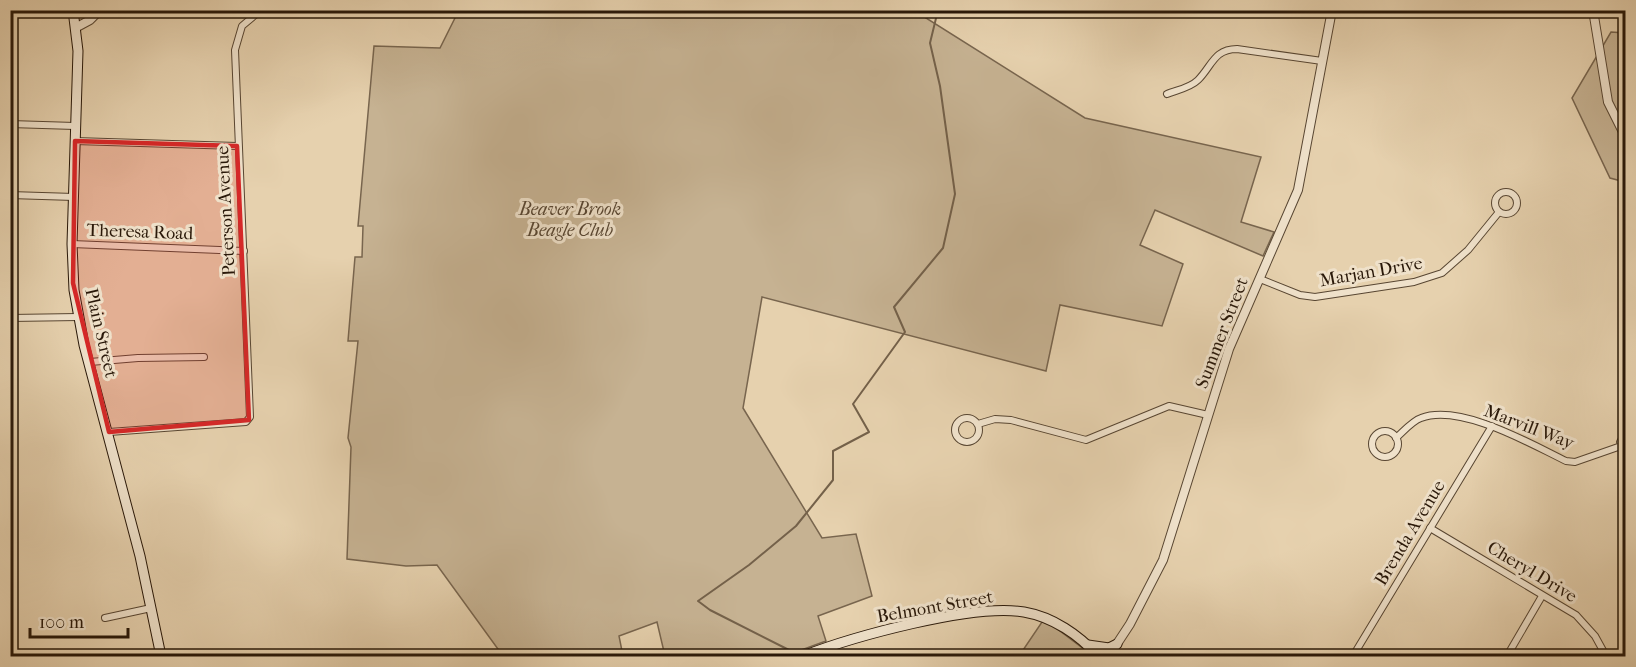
<svg xmlns="http://www.w3.org/2000/svg" width="1636" height="667" font-family="'IM FELL French Canon',serif">
  <rect width="100%" height="100%" fill="#e6d1ae"/>
  <filter id="stains"><feTurbulence type="fractalNoise" baseFrequency=".00333" numOctaves="4"/><feColorMatrix values="0 0 0 0 .2 0 0 0 0 .09 0 0 0 0 .02 0 0 0 .5 -.17"/></filter>
  <radialGradient id="worn" r=".72"><stop offset=".6" stop-color="#630" stop-opacity="0"/><stop offset="1" stop-color="#630" stop-opacity=".3"/></radialGradient>
  <g fill="#c6b292" stroke="#78654e" stroke-width="1.5">
    <path d="M459,10L915,11L1085,118L1261,157L1241,222L1274,232L1263,256L1155,210L1140,245L1183,264L1162,326L1060,305L1046,371L762,297L743,408L822,538L856,534L872,596L818,616L826,641L785,656H665L657,622L619,636L623,656H503L437,565L406,566L347,559L351,447L348,438L358,341H348L355,257H362L363,226H358L374,46L440,48Z"/>
    <path d="M1611,32L1625,33V182L1610,178L1572,98Z"/>
    <path d="M1044,619L1093,656H1019Z"/>
  </g>
  <g fill="none" stroke-linecap="round" stroke-linejoin="round">
    <path stroke="#74614a" stroke-width="2" d="M791,651L710,610L698,601L749,565L796,526L833,480V451L869,432L853,404L905,332L894,307L943,248L955,194L940,86L930,43L938,10"/>
    <defs>
      <g id="minor">
        <path d="M1167,94C1177,90 1190,88 1198,80C1212,66 1214,49 1237,49L1322,61"/>
        <path d="M10,124L75,126"/>
        <path d="M75,141L237,146"/>
        <circle cx="1506" cy="203" r="11"/>
        <path d="M10,195L74,197"/>
        <path d="M72,244L244,251"/>
        <path d="M1260,279L1300,295L1315,297L1414,282L1442,273L1468,250L1499,212"/>
        <path d="M10,318L78,317"/>
        <path d="M90,362L138,358L204,357"/>
        <circle cx="967" cy="430" r="12"/>
        <path d="M978,424L995,419L1011,420L1086,440L1169,406L1208,415"/>
        <circle cx="1385" cy="444" r="13"/>
        <path d="M109,432L246,422L250,417L235,50L242,26L261,10"/>
        <path d="M1626,432L1620,442L1626,452"/>
        <path d="M1396,438C1403,432 1412,421 1421,418C1460,403 1531,444 1566,461L1575,462L1621,446"/>
        <path d="M1430,528L1576,615L1595,636L1606,656"/>
        <path d="M105,618L151,608"/>
        <path d="M1353,656L1492,426"/>
        <path d="M1507,656L1542,596"/>
      </g>
      <g id="tertiary">
        <path d="M1593,10L1608,102L1626,138"/>
        <path d="M77,27L90,20L100,10"/>
        <path d="M1109,656L1130,624L1163,560L1229,349L1298,190L1332,10"/>
      </g>
      <g id="secondary">
        <path d="M73,10L78,51L72,244L74,290L84,345L140,556L161,656"/>
        <path d="M1088,645L1109,648L1117,644"/>
        <path d="M803,656C852,637 973,603 1024,612C1053,617 1079,635 1098,656"/>
      </g>
    </defs>
    <use href="#minor" stroke="#584632" stroke-width="8"/>
    <use href="#tertiary" stroke="#584632" stroke-width="10"/>
    <use href="#secondary" stroke="#291809" stroke-width="11"/>
    <use href="#minor" stroke="#efe1ca" stroke-width="6"/>
    <use href="#tertiary" stroke="#efe1ca" stroke-width="8"/>
    <use href="#secondary" stroke="#efe1ca" stroke-width="9"/>
  </g>
  <path fill="#d62828" fill-opacity="0.2" stroke="#d62828" stroke-width="4.5" stroke-linejoin="round" d="M75,141L237,146L249,420L109,432L73,283Z"/>
  <g text-anchor="middle" dominant-baseline="central" stroke-width="6" stroke-linejoin="round" paint-order="stroke">
    <g font-size="18" font-style="italic" fill="#584632" stroke="#efe1ca">
      <text x="570" y="209">Beaver Brook<tspan x="570" dy="21">Beagle Club</tspan></text>
    </g>
    <g font-size="18" fill="#291809" stroke="#efe1ca">
      <text transform="translate(226 211) rotate(-93)">Peterson Avenue</text>
      <text transform="translate(140 232) rotate(2)">Theresa Road</text>
      <text transform="translate(1371 272) rotate(-10)">Marjan Drive</text>
      <text transform="translate(101 333) rotate(77)">Plain Street</text>
      <text transform="translate(1222 333) rotate(-69)">Summer Street</text>
      <text transform="translate(1529 427) rotate(21)">Marvill Way</text>
      <text transform="translate(1410 533) rotate(-59)">Brenda Avenue</text>
      <text transform="translate(1532 572) rotate(31)">Cheryl Drive</text>
      <text transform="translate(935 607) rotate(-10)">Belmont Street</text>
    </g>
  </g>
  <rect width="1636" height="667" fill="none" stroke="#e6d1ae" stroke-width="36"/>
  <rect x="12" y="12" width="1612" height="643" fill="none" stroke="#291809" stroke-width="3"/>
  <rect x="18" y="18" width="1600" height="631" fill="none" stroke="#291809" stroke-width="1.5"/>
  <path d="M30 628v9h98v-9" fill="none" stroke="#291809" stroke-width="3"/>
  <text x="39" y="628" font-size="18" fill="#291809" stroke="#efe1ca" stroke-width="4.5" paint-order="stroke">100 m</text>
  <rect width="100%" height="100%" filter="url(#stains)"/>
  <rect width="100%" height="100%" fill="url(#worn)"/>
</svg>
